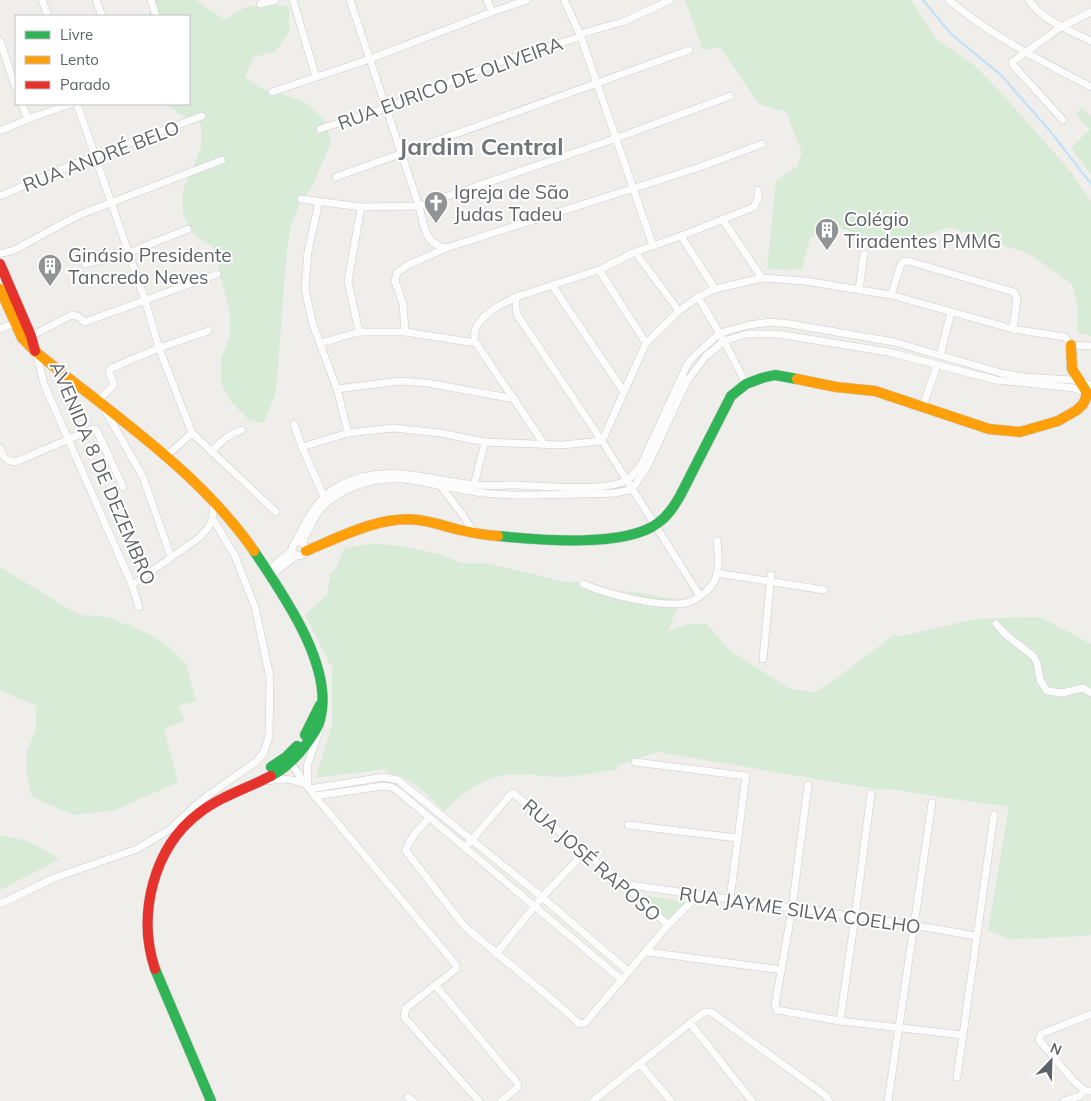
<svg xmlns="http://www.w3.org/2000/svg" width="1091" height="1101" font-family="Mulish,sans-serif">
  <rect width="100%" height="100%" fill="#efeeea"/>
  <g fill="#d8ebd6">
    <path d="M154,0H196L225,20L244,8L266,3L289,7V32L276,51L254,57L245,77L264,90L287,95L308,104L325,121L331,143L313,185L300,204L291,225L287,248L276,391L264,423L249,420L232,403L221,383V358L230,337V313L213,247L194,234L183,214V190L201,148V123L180,114L164,104H189V16H148Z"/>
    <path d="M685,0H911L937,40L974,65L1007,99L1071,172L1091,202V336L1077,333L1078,307L1072,284L1028,253L950,227L892,246L837,227L810,238L802,270L767,269L776,181L797,167L802,152L786,112L759,104L720,47L703,50Z"/>
    <path d="M1082,107L1091,117V174L1071,148L1090,129L1076,115Z"/>
    <path d="M370,544L394,545L440,554L461,563H486L566,582H591L612,591L636,592L680,600L668,631L687,624H707L728,649L790,689L814,692L830,683L894,635L898,637L974,619L1040,617L1091,644V935L1050,938L1009,939L988,930L1009,806L986,804L883,788L882,790L657,752L619,765L616,770C597,771 580,777 562,777C547,777 533,774 519,774C490,774 464,790 445,811C427,796 411,776 387,773L386,769L316,778L332,725V668L305,615L327,595L330,576L328,574L336,569L344,548Z"/>
    <path d="M0,567L79,615L108,617L127,625L130,624L132,627L150,634L169,647L186,664L196,701L178,706L185,720L164,729L178,782L115,810L74,815L32,797L27,775V751L36,730V706L0,690Z"/>
    <path d="M0,835L28,841L60,859L0,890Z"/>
    <path d="M642,895L686,902L669,919Z"/>
  </g>
  <g fill="none" stroke-linecap="round" stroke-linejoin="round">
    <path stroke="#bfe0f9" stroke-width="2" d="M923,0L951,34L1001,75L1050,131L1091,184"/>
    <defs>
      <g id="street">
        <path d="M42,0L48,16"/>
        <path d="M96,0L102,16"/>
        <path d="M151,0L156,16"/>
        <path d="M293,0L316,77"/>
        <path d="M350,0L419,206C424,224 424,245 446,248"/>
        <path d="M487,0L492,12"/>
        <path d="M564,0L580,34L653,246"/>
        <path d="M949,0C991,36 1042,61 1091,87"/>
        <path d="M1029,0C1042,21 1069,30 1091,41"/>
        <path d="M260,4L275,0"/>
        <path d="M580,34L625,21L670,0"/>
        <path d="M0,41L16,89"/>
        <path d="M272,92L370,59L492,12L527,0"/>
        <path d="M22,104L28,119"/>
        <path d="M77,104L145,300L159,348L192,433L276,512"/>
        <path d="M1063,120L1013,65L1012,62L1061,27L1091,12"/>
        <path d="M320,129L386,108L499,62L580,37"/>
        <path d="M0,131L28,119L71,104"/>
        <path d="M336,177L689,50"/>
        <path d="M0,196L79,162L202,116"/>
        <path d="M301,199L361,207L419,206L617,138L730,96"/>
        <path d="M319,202L308,251L305,289L313,325L337,389L348,433"/>
        <path d="M723,220L762,278"/>
        <path d="M681,236L715,289"/>
        <path d="M635,252L679,311"/>
        <path d="M0,254L14,250L79,215L222,160"/>
        <path d="M85,264L128,253L188,229"/>
        <path d="M599,270L646,343"/>
        <path d="M552,285L624,392"/>
        <path d="M859,290L864,254"/>
        <path d="M891,295L901,264L904,261H908L1014,292L1017,298L1013,329"/>
        <path d="M516,297V309L518,316L602,441L700,596"/>
        <path d="M698,297L724,341L746,384"/>
        <path d="M0,329L15,323"/>
        <path d="M359,332L348,281L361,207"/>
        <path d="M405,332L403,304L395,281L397,273L406,266L446,248L694,169L762,144"/>
        <path d="M31,336L72,315L77,316L85,322L217,274"/>
        <path d="M321,343L359,332H405L476,343"/>
        <path d="M36,352L44,384L132,585L139,607"/>
        <path d="M940,355L951,313"/>
        <path d="M337,389L400,381L427,383L515,399"/>
        <path d="M97,402L114,385L109,371L112,368L159,348L208,331"/>
        <path d="M923,406L937,365"/>
        <path d="M105,410L143,477L171,557"/>
        <path d="M294,424L302,447L324,497"/>
        <path d="M544,444L474,340L475,330L478,324L484,317L495,308L516,297L599,270L635,252L681,236L754,207L758,198V190"/>
        <path d="M302,447L348,433L393,428L440,433L485,442L562,445L602,441L646,343L679,311L698,297L715,289L762,278L805,281L891,295L1013,329L1065,337L1071,345L1091,346"/>
        <path d="M0,448C3,456 5,461 15,462L93,429L97,431L123,487"/>
        <path d="M211,452C221,442 228,434 242,430"/>
        <path d="M166,456L192,433"/>
        <path d="M440,485L462,514L474,533"/>
        <path d="M474,485L485,442"/>
        <circle cx="299" cy="549" r="7"/>
        <path d="M295,543C306,522 316,499 337,487C385,461 426,480 475,485C488,486 502,485 516,485C541,486 605,492 625,481C633,477 638,469 643,461L686,367L692,358L720,333L749,325L770,322L790,324L894,342L1001,373L1023,377L1073,380L1091,385"/>
        <path d="M302,543C307,533 311,522 318,513C335,488 374,477 402,479C425,481 447,488 470,491C505,497 543,495 579,494C597,493 616,495 632,489L646,469L687,381L706,356L724,341L746,334H778L888,352L996,380L1074,388L1087,393"/>
        <path d="M267,572L292,550"/>
        <path d="M717,573L824,590"/>
        <path d="M270,576L297,555"/>
        <path d="M583,584C607,594 660,608 686,603C696,601 710,590 715,580C720,568 718,553 717,541"/>
        <path d="M132,585L200,537C209,528 214,521 213,508L221,509"/>
        <path d="M996,624L1004,633L1034,657L1037,663L1040,680L1047,691L1062,693L1083,688L1091,693"/>
        <path d="M763,659L771,575"/>
        <path d="M288,760L315,796L456,965V969L406,1008L404,1017L479,1101"/>
        <path d="M635,762L746,776L730,899"/>
        <path d="M268,781C281,778 294,778 306,785"/>
        <path d="M308,784L307,766L320,729"/>
        <path d="M808,785L792,909L775,1005L777,1010L840,1021L963,1035"/>
        <path d="M310,789L384,777L398,780L542,897L629,972"/>
        <path d="M315,796L383,786L391,787L398,791L622,980"/>
        <path d="M429,818C421,827 408,839 406,851L464,926L548,996L580,1024L585,1023L668,925L698,895"/>
        <path d="M628,825L737,838"/>
        <path d="M173,826L203,799L257,761L264,752L269,736L270,678L255,607L235,556L213,519"/>
        <path d="M465,848L511,794L513,793L623,884L668,925"/>
        <path d="M623,884L913,925L976,936"/>
        <path d="M0,904L54,878L137,849L177,825"/>
        <path d="M647,952L782,970"/>
        <path d="M496,954L542,897L584,853"/>
        <path d="M436,986L518,1084L517,1088L501,1101"/>
        <path d="M840,1021L855,917L871,794"/>
        <path d="M690,1023L752,1101"/>
        <path d="M640,1064L671,1101"/>
        <path d="M957,1077L994,815"/>
        <path d="M1085,1091L1073,1080L1039,1040L1041,1034L1091,1014"/>
        <path d="M408,1097L413,1101"/>
        <path d="M593,1101L704,1012H711L825,1095L829,1101"/>
        <path d="M888,1101L932,803"/>
        <path d="M1064,1101L1080,1096L1085,1091H1091"/>
      </g>
      <g id="fast">
        <path d="M498,536C539,540 625,548 658,523C668,516 674,506 680,496L731,396L746,384L762,378L775,375L797,379"/>
        <path d="M254,551C282,593 335,667 320,720C318,729 312,736 307,743C297,757 286,768 271,776"/>
        <path d="M305,735L320,705"/>
        <path d="M271,767L286,757L297,746"/>
        <path d="M155,969L211,1101"/>
      </g>
      <g id="slow">
        <path d="M0,289L22,338L36,352C109,412 200,472 254,551"/>
        <path d="M797,379L836,387L875,391L989,429L1020,432L1058,421L1077,410L1083,404L1086,398V391L1072,369L1071,345"/>
        <path d="M306,551C340,537 381,515 419,520C433,522 447,527 460,530C473,533 485,535 498,536"/>
      </g>
      <g id="jam">
        <path d="M0,264L31,336L35,351"/>
        <path d="M155,969C137,915 153,848 199,813C221,796 248,788 271,776"/>
      </g>
    </defs>
    <use href="#street" stroke="#cbcccc" stroke-width="8"/>
    <use href="#fast" stroke="#cacacb" stroke-width="11"/>
    <use href="#slow" stroke="#cacacb" stroke-width="11"/>
    <use href="#jam" stroke="#cacacb" stroke-width="11"/>
    <use href="#street" stroke="#fdfcfc" stroke-width="7"/>
    <use href="#fast" stroke="#30b455" stroke-width="10"/>
    <use href="#slow" stroke="#ff9f0a" stroke-width="10"/>
    <use href="#jam" stroke="#e5322d" stroke-width="10"/>
  </g>
  <defs>
    <symbol id="church-pin" viewBox="-11 -11 22 30"><path d="M0 17L-7.5 6A9.5 9.5 0 1 1 7.5 6Z" fill="#919496" stroke="#fff"/><path d="M-1.2-6h2.4v3.5h3.3v2.4h-3.3V6h-2.4V-.1h-3.3v-2.4h3.3Z" fill="#fff"/></symbol>
    <symbol id="building-pin" viewBox="-11 -11 22 30"><path d="M0 17L-7.5 6A9.5 9.5 0 1 1 7.5 6Z" fill="#919496" stroke="#fff"/><path d="M-4-6H4V6H1V3H-1V6H-4ZM-2.5-4.3h1.7v1.8h-1.7ZM.8-4.3h1.7v1.8H.8ZM-2.5-1h1.7V.8h-1.7ZM.8-1h1.7V.8H.8Z" fill="#fff"/></symbol>
  </defs>
  <g fill-rule="evenodd">
    <use href="#church-pin" x="422" y="189" width="28" height="38"/>
    <use href="#building-pin" x="813" y="216" width="28" height="38"/>
    <use href="#building-pin" x="36" y="252" width="28" height="38"/>
  </g>
  <g text-anchor="middle" dominant-baseline="central" stroke-width="4" stroke-linejoin="round" paint-order="stroke">
    <g font-size="19" fill="#5f6368" stroke="#fff">
      <text transform="translate(450 83) rotate(-20)">RUA EURICO DE OLIVEIRA</text>
      <text transform="translate(101 156) rotate(-21)">RUA ANDRÉ BELO</text>
      <text transform="translate(103 473) rotate(67)">AVENIDA 8 DE DEZEMBRO</text>
      <text transform="translate(592 860) rotate(41)">RUA JOSÉ RAPOSO</text>
      <text transform="translate(800 910) rotate(8)">RUA JAYME SILVA COELHO</text>
    </g>
    <g font-size="19" fill="#5f6368" stroke="#fff" text-anchor="start">
      <text x="454" y="192">Igreja de São<tspan x="454" dy="22">Judas Tadeu</tspan></text>
      <text x="844" y="219">Colégio<tspan x="844" dy="22">Tiradentes PMMG</tspan></text>
      <text x="68" y="255">Ginásio Presidente<tspan x="68" dy="22">Tancredo Neves</tspan></text>
    </g>
    <g font-size="24" font-weight="bold" fill="#70757a" stroke="#fff">
      <text x="481" y="146">Jardim Central</text>
    </g>
  </g>
  <rect x="15" y="15" width="175" height="90" fill="#ffffff" stroke="#bfc1c3"/>
  <rect x="25" y="31" width="25" height="8" fill="#30b455" stroke="#bfc1c3"/>
  <text x="60" y="40" font-size="15" fill="#5f6368">Livre</text>
  <rect x="25" y="56" width="25" height="8" fill="#ff9f0a" stroke="#bfc1c3"/>
  <text x="60" y="65" font-size="15" fill="#5f6368">Lento</text>
  <rect x="25" y="81" width="25" height="8" fill="#e5322d" stroke="#bfc1c3"/>
  <text x="60" y="90" font-size="15" fill="#5f6368">Parado</text>
  <g transform="translate(1051 1061) rotate(23)" stroke="#ffffff" stroke-width="4" paint-order="stroke">
  <path d="M0-4L9 19L0 12L-9 19Z" fill="#5f6368"/>
  <text y="-8" font-size="14" font-weight="bold" text-anchor="middle" fill="#5f6368">N</text>
  </g>
</svg>
